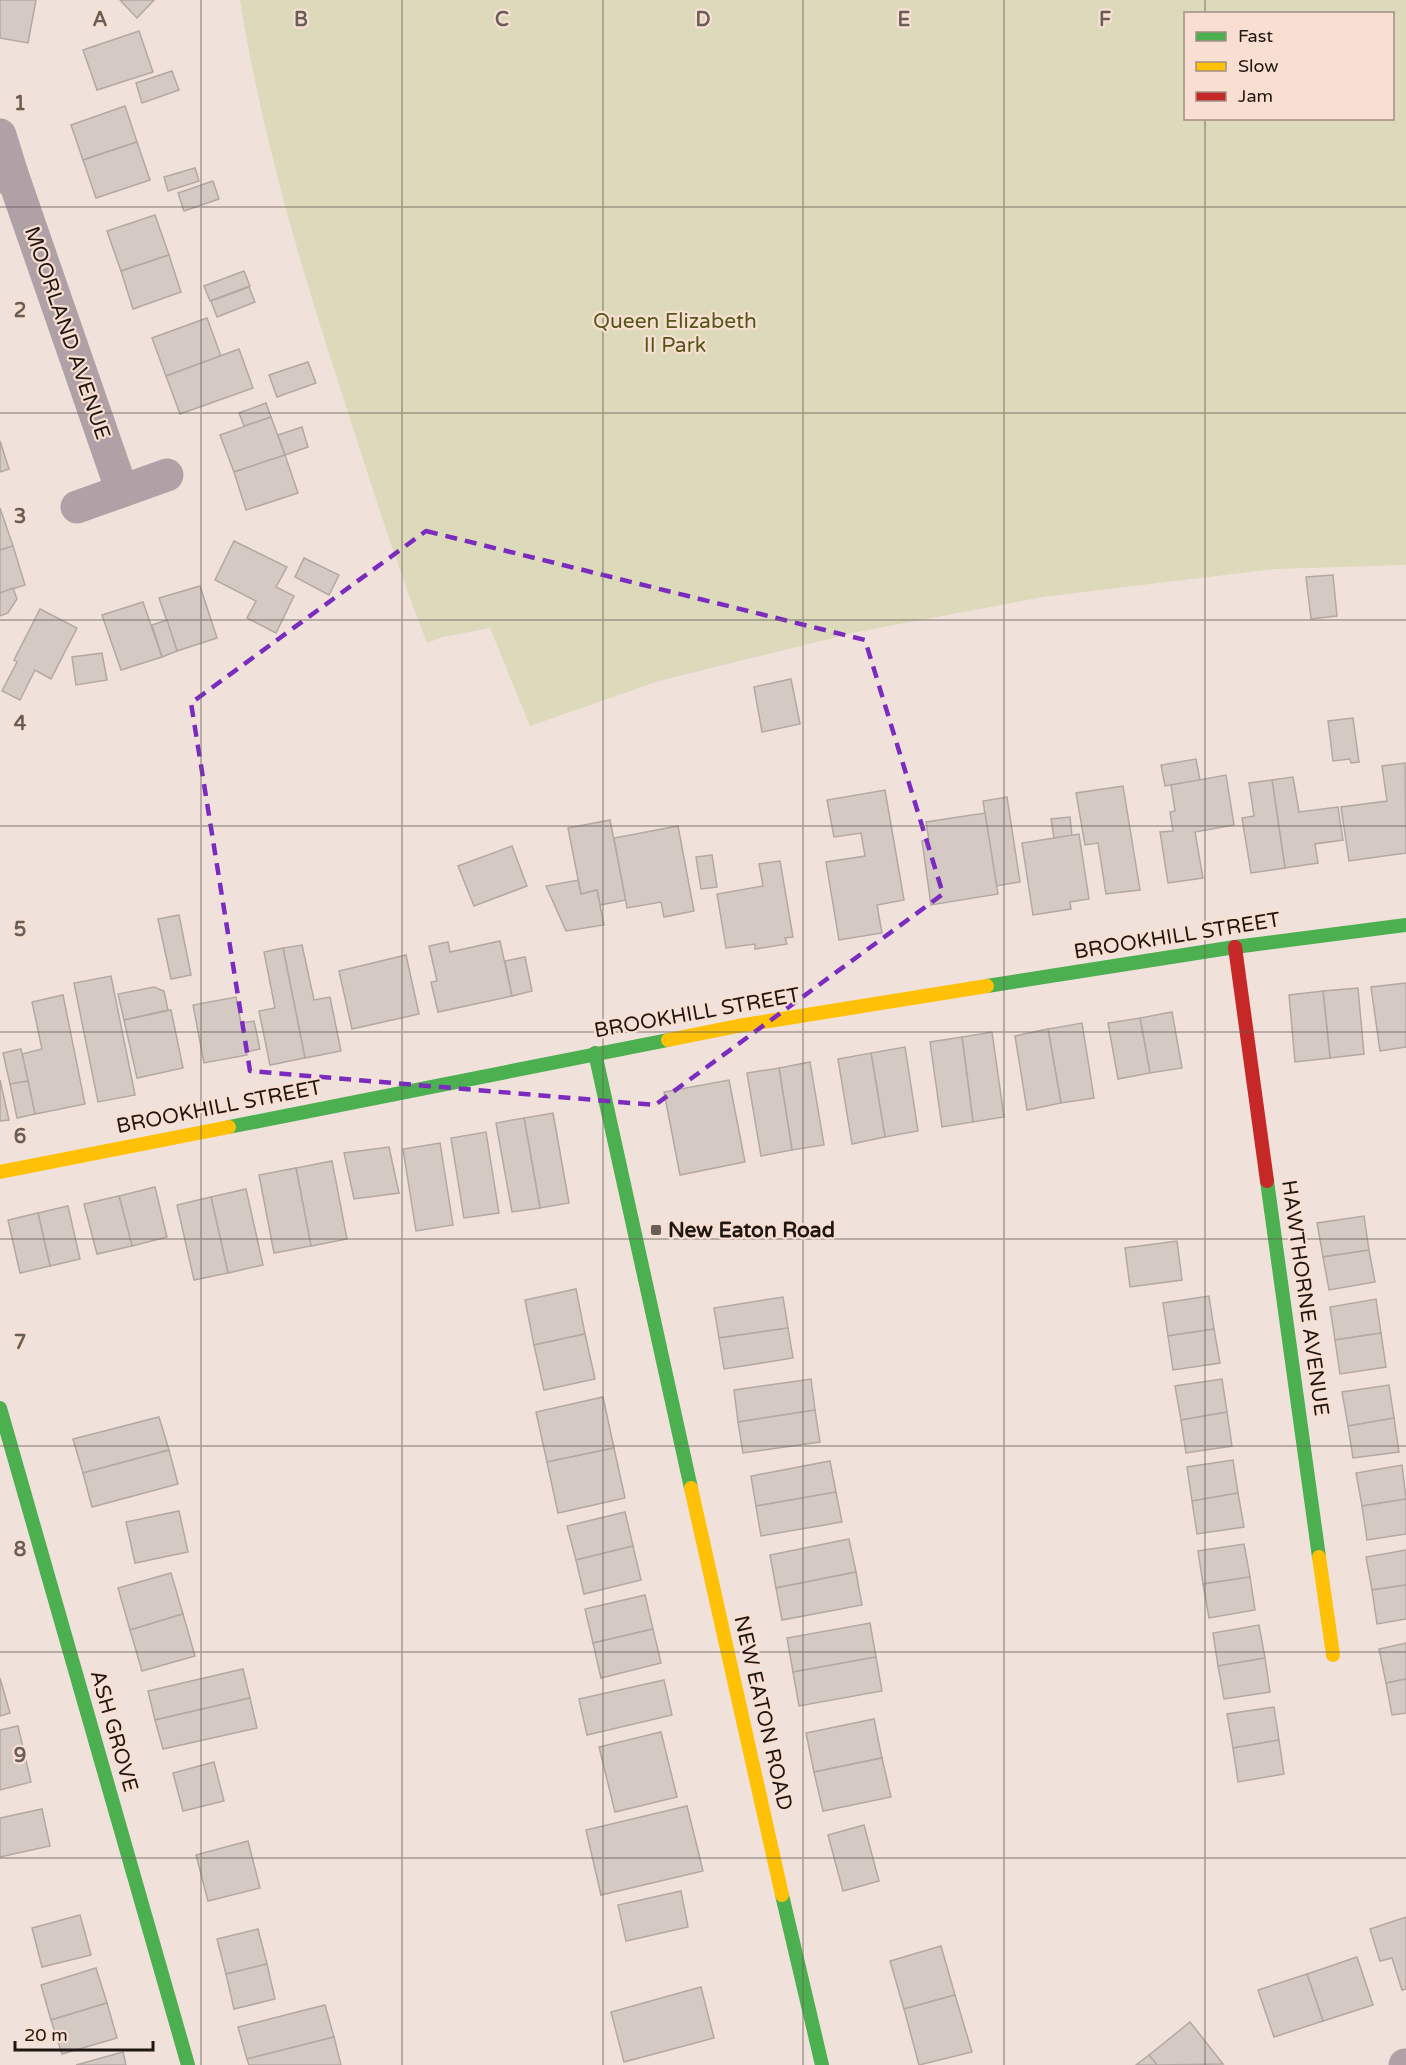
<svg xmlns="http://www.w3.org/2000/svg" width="1406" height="2065" font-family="'Varela Round',sans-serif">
  <rect width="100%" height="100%" fill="#f0e2da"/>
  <path fill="#ddd9bb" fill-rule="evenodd" d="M240,0H1406V565L1275,569L1043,597L857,632L659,681L530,726L490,628L443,637L427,643C396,564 371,484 345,403C302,271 262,138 240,0ZM1186,14H1392V118H1186Z"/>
  <g fill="#d4c9c3" stroke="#b3a8a2" stroke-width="1.5">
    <path d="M0,0H36L28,43L0,38Z"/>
    <path d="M120,0H154L137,18Z"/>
    <path d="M139,31L153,72L97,90L83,50Z"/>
    <path d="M172,71L179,90L142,103L136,83Z"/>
    <path d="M125,106L137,142L83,160L71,125Z"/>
    <path d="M137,142L150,180L96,198L83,160Z"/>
    <path d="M195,168L199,181L168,191L164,177Z"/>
    <path d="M213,181L219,199L184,211L178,193Z"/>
    <path d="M155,215L169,255L121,271L107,231Z"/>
    <path d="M169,255L181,292L133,309L121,271Z"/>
    <path d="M244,271L250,286L210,301L204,286Z"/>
    <path d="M249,287L255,302L217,317L211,301Z"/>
    <path d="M207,318L221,356L166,376L152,338Z"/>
    <path d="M239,349L253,388L180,414L166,376Z"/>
    <path d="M308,362L316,383L277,397L269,375Z"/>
    <path d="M266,403L271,417L244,426L239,413Z"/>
    <path d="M271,417L285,455L234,472L220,435Z"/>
    <path d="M302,427L308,447L285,455L278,435Z"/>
    <path d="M0,441L9,469L0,472Z"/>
    <path d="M285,455L298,493L246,510L234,472Z"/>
    <path d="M0,508L13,546L0,550Z"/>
    <path d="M234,541L287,567L276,587L294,596L276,633L247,618L256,601L215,580Z"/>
    <path d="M13,546L25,585L0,593V550Z"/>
    <path d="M304,558L339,575L329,595L295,577Z"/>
    <path d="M1333,575L1337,616L1311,619L1306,577Z"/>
    <path d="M200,586L217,638L177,651L159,598Z"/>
    <path d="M13,588L17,599L8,613L0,616V593Z"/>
    <path d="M143,602L162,657L121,670L102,615Z"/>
    <path d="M40,609L77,628L51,679L35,670L20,700L2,691L17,662L14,660Z"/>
    <path d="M167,620L177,651L162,657L152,625Z"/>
    <path d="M102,653L107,680L76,685L72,657Z"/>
    <path d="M791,679L800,724L762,732L754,687Z"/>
    <path d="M1353,718L1359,762L1351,763L1350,759L1333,761L1328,721Z"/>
    <path d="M1196,759L1200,780L1165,786L1161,765Z"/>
    <path d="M1405,763L1406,853L1349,861L1341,807L1387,801L1382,766Z"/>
    <path d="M1226,775L1234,825L1195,832L1203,878L1168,883L1160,832L1173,831L1170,812L1175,811L1171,785Z"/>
    <path d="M1293,777L1299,812L1338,807L1343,840L1315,844L1318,863L1285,868L1272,780Z"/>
    <path d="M1272,780L1285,868L1251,873L1242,818L1254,816L1249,783Z"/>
    <path d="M1123,786L1140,890L1106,894L1098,843L1085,845L1076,793Z"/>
    <path d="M885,790L904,900L877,905L882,933L839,940L826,862L865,856L861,833L834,837L827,800Z"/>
    <path d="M1007,797L1020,882L996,886L983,801Z"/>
    <path d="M985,813L998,894L931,905L922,841L929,840L926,822Z"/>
    <path d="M1070,817L1072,836L1054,838L1051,819Z"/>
    <path d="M610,820L626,900L600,905L597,890L581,894L568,828Z"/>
    <path d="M678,826L694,911L664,917L661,902L627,908L614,838Z"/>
    <path d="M1079,834L1089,899L1070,902L1071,909L1033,915L1022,843Z"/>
    <path d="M512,846L527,886L474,906L458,866Z"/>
    <path d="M712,855L717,887L701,889L696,857Z"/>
    <path d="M780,861L793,937L785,938L787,944L755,949V944L726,948L717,894L763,886L759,864Z"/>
    <path d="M578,880L581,894L597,890L604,925L566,931L546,886Z"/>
    <path d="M179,915L191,975L171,979L158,919Z"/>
    <path d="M500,941L512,996L438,1012L431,982L437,981L429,946L448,942L450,952Z"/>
    <path d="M302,945L314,1000L330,997L341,1051L305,1058L283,948Z"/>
    <path d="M283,948L305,1058L270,1065L259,1011L275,1008L264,952Z"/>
    <path d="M406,955L419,1014L352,1029L339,971Z"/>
    <path d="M525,957L532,991L512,996L505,961Z"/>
    <path d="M111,976L135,1095L98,1102L74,983Z"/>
    <path d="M1406,983V1047L1380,1051L1371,987Z"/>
    <path d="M154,987L164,991L168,1010L124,1020L118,994Z"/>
    <path d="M1358,988L1364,1054L1330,1058L1323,991Z"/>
    <path d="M1323,991L1330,1058L1295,1062L1289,995Z"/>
    <path d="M63,995L85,1104L35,1114L22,1054L42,1049L32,1002Z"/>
    <path d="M236,997L241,1023L254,1021L260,1049L246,1052L247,1055L204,1063L193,1005Z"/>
    <path d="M171,1010L183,1068L137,1078L124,1020Z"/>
    <path d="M1172,1012L1182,1068L1150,1073L1140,1018Z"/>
    <path d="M1140,1018L1150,1073L1118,1079L1108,1023Z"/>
    <path d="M1082,1023L1094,1098L1061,1103L1048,1029Z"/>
    <path d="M1048,1029L1061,1103L1027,1110L1015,1036Z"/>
    <path d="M992,1032L1004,1117L973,1122L962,1037Z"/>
    <path d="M962,1037L973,1122L942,1127L930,1042Z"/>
    <path d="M905,1047L918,1131L885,1137L871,1053Z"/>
    <path d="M21,1049L28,1081L10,1084L3,1053Z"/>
    <path d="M871,1053L885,1137L852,1144L838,1059Z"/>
    <path d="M810,1062L824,1145L792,1150L779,1068Z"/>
    <path d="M779,1068L792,1150L761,1156L747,1073Z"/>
    <path d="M0,1080L9,1120L0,1121Z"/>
    <path d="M729,1080L745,1162L680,1175L664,1092Z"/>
    <path d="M28,1081L35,1114L17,1118L10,1084Z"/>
    <path d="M553,1113L569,1203L540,1208L524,1118Z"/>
    <path d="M524,1118L540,1208L512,1212L496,1123Z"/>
    <path d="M486,1132L499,1213L464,1218L451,1138Z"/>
    <path d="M440,1143L453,1225L416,1231L403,1149Z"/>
    <path d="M389,1147L399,1193L354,1199L344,1153Z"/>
    <path d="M332,1161L347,1239L311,1246L296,1168Z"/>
    <path d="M296,1168L311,1246L274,1253L259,1175Z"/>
    <path d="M155,1187L167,1237L132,1246L119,1196Z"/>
    <path d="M246,1189L263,1265L228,1273L211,1197Z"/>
    <path d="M119,1196L132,1246L97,1254L84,1204Z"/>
    <path d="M211,1197L228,1273L194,1280L177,1205Z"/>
    <path d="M68,1206L80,1259L50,1266L38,1213Z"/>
    <path d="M38,1213L50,1266L20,1273L8,1220Z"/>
    <path d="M1364,1216L1369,1250L1323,1257L1317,1223Z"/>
    <path d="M1177,1241L1182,1280L1130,1287L1125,1248Z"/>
    <path d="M1369,1250L1375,1282L1329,1290L1323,1257Z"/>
    <path d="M576,1289L585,1334L534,1345L525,1300Z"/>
    <path d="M1209,1296L1214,1329L1168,1336L1163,1303Z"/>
    <path d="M783,1297L788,1328L719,1338L714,1308Z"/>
    <path d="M1376,1299L1381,1333L1335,1340L1330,1307Z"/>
    <path d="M788,1328L793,1358L724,1369L719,1338Z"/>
    <path d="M1214,1329L1220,1363L1173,1370L1168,1336Z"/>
    <path d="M1381,1333L1386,1367L1340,1374L1335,1340Z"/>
    <path d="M585,1334L595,1379L544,1390L534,1345Z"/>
    <path d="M811,1379L815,1410L738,1422L734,1390Z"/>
    <path d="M1222,1379L1227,1412L1181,1420L1175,1386Z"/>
    <path d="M1389,1385L1394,1418L1348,1426L1342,1392Z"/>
    <path d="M603,1397L614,1448L547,1462L536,1412Z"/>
    <path d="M815,1410L820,1442L743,1453L738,1422Z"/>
    <path d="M1227,1412L1232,1446L1186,1453L1181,1420Z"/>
    <path d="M159,1417L169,1450L83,1473L73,1439Z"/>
    <path d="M1394,1418L1399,1452L1353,1458L1348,1426Z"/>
    <path d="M614,1448L625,1498L558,1513L547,1462Z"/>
    <path d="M169,1450L178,1484L92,1507L83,1473Z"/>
    <path d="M1233,1460L1238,1493L1192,1501L1187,1467Z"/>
    <path d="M830,1461L836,1492L756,1506L751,1476Z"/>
    <path d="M1402,1465L1406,1499L1362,1506L1356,1473Z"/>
    <path d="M836,1492L842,1522L761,1536L756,1506Z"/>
    <path d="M1238,1493L1244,1527L1197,1534L1192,1501Z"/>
    <path d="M1406,1499V1534L1367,1540L1362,1506Z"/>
    <path d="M179,1511L188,1552L135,1563L126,1522Z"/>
    <path d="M625,1512L633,1546L576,1560L567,1526Z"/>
    <path d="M849,1539L856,1572L776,1588L770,1555Z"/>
    <path d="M1244,1544L1250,1577L1203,1584L1198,1551Z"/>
    <path d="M633,1546L641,1580L584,1594L576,1560Z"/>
    <path d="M1406,1550V1585L1372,1590L1366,1557Z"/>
    <path d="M856,1572L862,1605L782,1620L776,1588Z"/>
    <path d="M171,1573L183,1614L130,1630L118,1588Z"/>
    <path d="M1250,1577L1255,1610L1209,1618L1203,1584Z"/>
    <path d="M1406,1585V1619L1377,1624L1372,1590Z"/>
    <path d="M645,1595L653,1629L593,1643L585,1609Z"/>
    <path d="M183,1614L195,1656L142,1671L130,1630Z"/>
    <path d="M870,1623L876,1657L793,1672L787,1638Z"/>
    <path d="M1259,1625L1265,1658L1218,1666L1213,1633Z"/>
    <path d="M653,1629L661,1663L601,1678L593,1643Z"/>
    <path d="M1406,1643V1679L1386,1683L1379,1649Z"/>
    <path d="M876,1657L882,1691L799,1706L793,1672Z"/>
    <path d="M1265,1658L1270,1692L1224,1699L1218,1666Z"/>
    <path d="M243,1669L250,1698L155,1720L148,1691Z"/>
    <path d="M0,1678L10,1713L0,1716Z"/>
    <path d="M1406,1679V1713L1392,1715L1386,1683Z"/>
    <path d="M664,1680L672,1715L587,1735L579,1699Z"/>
    <path d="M250,1698L257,1728L163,1749L155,1720Z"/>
    <path d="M1274,1707L1279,1740L1233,1748L1227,1714Z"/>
    <path d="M874,1719L882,1758L814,1772L806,1733Z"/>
    <path d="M18,1726L31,1782L0,1790V1730Z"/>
    <path d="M661,1732L677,1797L615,1812L599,1747Z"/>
    <path d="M1279,1740L1284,1774L1238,1782L1233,1748Z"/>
    <path d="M882,1758L891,1797L823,1811L814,1772Z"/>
    <path d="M214,1762L224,1801L183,1811L173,1773Z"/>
    <path d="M687,1806L703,1871L601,1895L586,1830Z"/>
    <path d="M42,1809L50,1846L0,1857V1818Z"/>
    <path d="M864,1825L879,1881L843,1891L828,1835Z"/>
    <path d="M248,1841L260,1888L208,1901L196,1855Z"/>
    <path d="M681,1891L688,1927L626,1941L618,1905Z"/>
    <path d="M80,1915L91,1955L42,1967L32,1928Z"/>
    <path d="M1406,1917V1989L1402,1990L1392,1958L1380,1961L1370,1929Z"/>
    <path d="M258,1929L267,1964L226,1974L217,1939Z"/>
    <path d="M941,1946L955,1995L904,2009L890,1961Z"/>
    <path d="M1357,1957L1373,2005L1323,2021L1307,1974Z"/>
    <path d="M267,1964L275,1999L234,2009L226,1974Z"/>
    <path d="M96,1968L107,2003L51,2020L41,1985Z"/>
    <path d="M1307,1974L1323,2021L1274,2037L1258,1990Z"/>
    <path d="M701,1987L714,2038L624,2062L611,2012Z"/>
    <path d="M955,1995L972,2052L919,2065L904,2009Z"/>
    <path d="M107,2003L117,2038L62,2054L51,2020Z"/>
    <path d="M325,2005L334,2037L247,2059L238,2027Z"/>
    <path d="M1190,2022L1223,2064L1157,2065L1149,2055Z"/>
    <path d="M334,2037L341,2065H249L247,2059Z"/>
    <path d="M123,2052L126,2065H76Z"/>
    <path d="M1149,2055L1157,2065H1136Z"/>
  </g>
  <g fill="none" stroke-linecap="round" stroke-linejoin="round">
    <g stroke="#afa1a6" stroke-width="33">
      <path d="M0,135L12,174L0,177"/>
      <path d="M12,174L122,491"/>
      <path d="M77,507L167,475"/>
      <path d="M1405,2065H1406"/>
    </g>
    <g stroke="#4caf50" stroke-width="14">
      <path d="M987,986L1235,947L1406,925"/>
      <path d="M595,1053L691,1488"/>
      <path d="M229,1127L668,1040"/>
      <path d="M1267,1181L1319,1557"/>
      <path d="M0,1408L188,2065"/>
      <path d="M782,1895L822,2065"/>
    </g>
    <g stroke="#ffc107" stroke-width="14">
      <path d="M668,1040L738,1026L987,986"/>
      <path d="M0,1172L229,1127"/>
      <path d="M691,1488L782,1895"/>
      <path d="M1319,1557L1333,1655"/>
    </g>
    <path stroke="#c62828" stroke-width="14" d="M1235,947L1267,1181"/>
  </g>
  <path fill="none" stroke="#7b2cbf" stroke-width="4.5" stroke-dasharray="12 8" stroke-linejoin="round" d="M426,531L865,640L943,894L655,1105L250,1071L191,703Z"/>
  <path fill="none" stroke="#685e58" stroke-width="1.5" stroke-opacity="0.55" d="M201,0V2065M402,0V2065M603,0V2065M803,0V2065M1004,0V2065M1205,0V14M1205,118V2065M0,207H1406M0,413H1406M0,620H1406M0,826H1406M0,1032H1406M0,1239H1406M0,1446H1406M0,1652H1406M0,1858H1406"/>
  <rect fill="#685e58" stroke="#f9dfd1" stroke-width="2" x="650" y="1224" width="12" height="12" rx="3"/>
  <g text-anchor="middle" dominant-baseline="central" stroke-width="4.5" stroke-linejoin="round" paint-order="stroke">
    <g font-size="21" fill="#545717" stroke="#f9dfd1">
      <text x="675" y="321">Queen Elizabeth<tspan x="675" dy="24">II Park</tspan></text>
    </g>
    <g font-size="21" fill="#1f1712" stroke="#f9dfd1">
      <text transform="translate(67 333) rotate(71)">MOORLAND AVENUE</text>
      <text transform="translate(1177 936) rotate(-9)">BROOKHILL STREET</text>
      <text transform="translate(697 1013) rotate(-10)">BROOKHILL STREET</text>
      <text transform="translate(219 1107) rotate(-11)">BROOKHILL STREET</text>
      <text transform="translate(1305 1298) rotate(82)">HAWTHORNE AVENUE</text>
      <text transform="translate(763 1713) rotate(77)">NEW EATON ROAD</text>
      <text transform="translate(114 1731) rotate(74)">ASH GROVE</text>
    </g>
    <g font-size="21" font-weight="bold" fill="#1f1712" stroke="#f9dfd1" text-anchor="start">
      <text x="668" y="1230">New Eaton Road</text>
    </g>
  </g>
  <g font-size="20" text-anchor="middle" font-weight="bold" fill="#685e58" stroke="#f9dfd1" stroke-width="4.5" stroke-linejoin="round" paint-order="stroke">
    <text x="100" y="26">A</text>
    <text x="301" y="26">B</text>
    <text x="502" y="26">C</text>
    <text x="703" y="26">D</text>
    <text x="904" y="26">E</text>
    <text x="1105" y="26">F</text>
    <text x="20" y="110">1</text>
    <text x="20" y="317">2</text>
    <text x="20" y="523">3</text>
    <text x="20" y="730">4</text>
    <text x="20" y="936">5</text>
    <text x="20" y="1143">6</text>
    <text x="20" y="1349">7</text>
    <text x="20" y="1556">8</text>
    <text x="20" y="1762">9</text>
  </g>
  <rect x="1184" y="12" width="210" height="108" fill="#f9dfd1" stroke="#a28f85" stroke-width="1.5"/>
  <rect x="1196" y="32" width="30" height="9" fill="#4caf50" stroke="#a28f85" stroke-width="1.5"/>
  <text x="1238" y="42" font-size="18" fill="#1f1712">Fast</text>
  <rect x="1196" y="62" width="30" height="9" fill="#ffc107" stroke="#a28f85" stroke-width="1.5"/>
  <text x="1238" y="72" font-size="18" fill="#1f1712">Slow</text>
  <rect x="1196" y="92" width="30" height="9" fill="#c62828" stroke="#a28f85" stroke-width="1.5"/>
  <text x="1238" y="102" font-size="18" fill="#1f1712">Jam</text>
  <path d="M15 2041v9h138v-9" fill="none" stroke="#1f1712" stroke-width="3"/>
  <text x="24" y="2041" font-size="18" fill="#1f1712" stroke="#f9dfd1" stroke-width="4.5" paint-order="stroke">20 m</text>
</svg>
